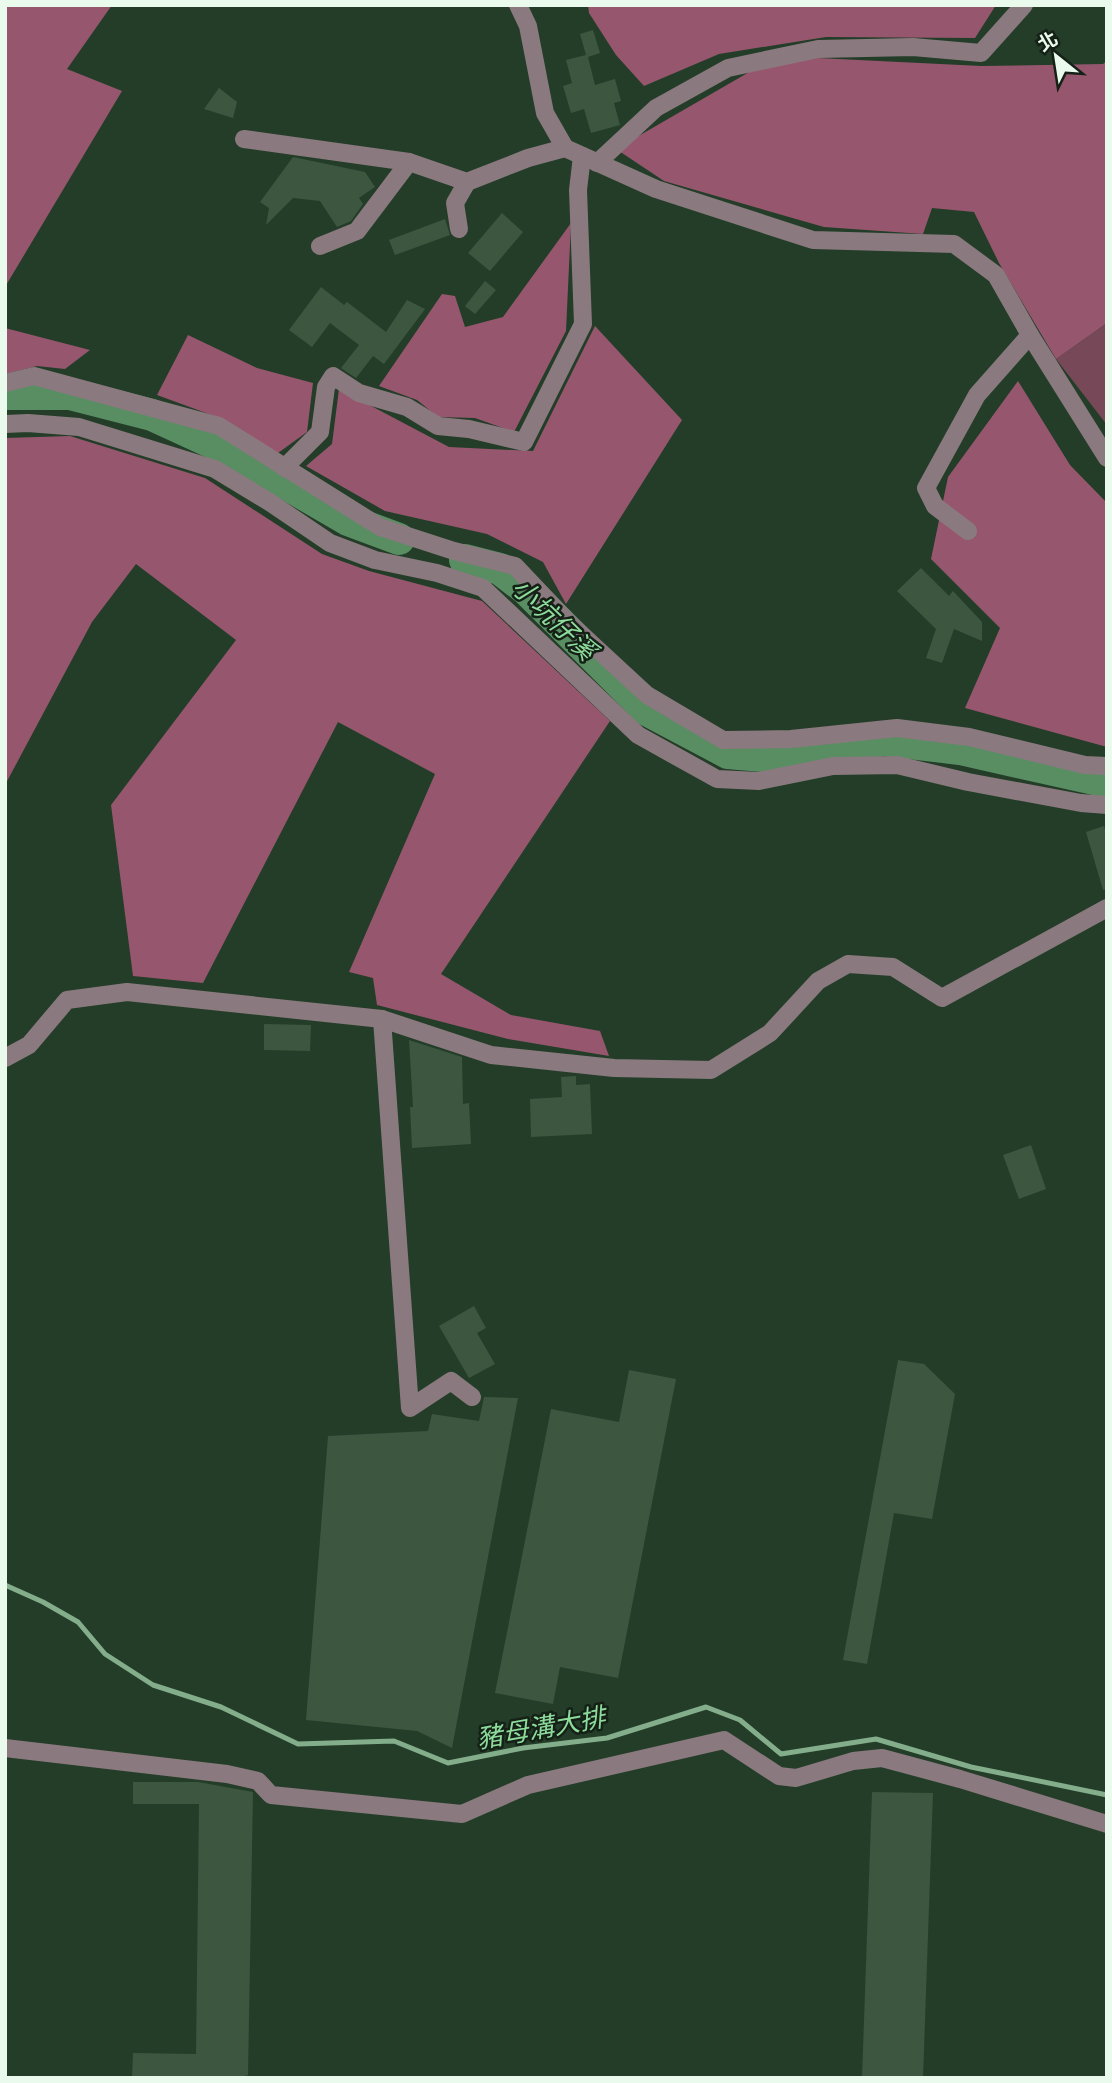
<svg xmlns="http://www.w3.org/2000/svg" width="1112" height="2083" font-family="Roboto,'Noto Sans TC',sans-serif">
  <rect width="100%" height="100%" fill="#233d28"/>
  <path fill="#764858" d="M1107,323V425L1056,359Z"/>
  <g fill="#96576e">
    <path d="M5,5H112L67,69L122,91L5,287Z"/>
    <path d="M588,5H996L975,38L826,37L719,54L644,86L616,55L589,13Z"/>
    <path d="M777,56L981,66L1103,64L1107,61V323L1056,359L999,263L974,212L932,208L923,234L824,227L664,181L616,149Z"/>
    <path d="M571,223L566,331L514,432L475,418L438,417L417,400L379,386L442,294L455,296L465,327L503,317Z"/>
    <path d="M595,326L682,420L566,604L543,562L487,534L385,511L306,466L332,444L339,389L449,447L533,451Z"/>
    <path d="M5,328L90,350L65,369L37,366L5,374Z"/>
    <path d="M188,335L257,368L313,383L307,432L278,453L217,417L157,395Z"/>
    <path d="M1018,381L1070,465L1107,503V747L965,708L1000,628L931,559L948,477Z"/>
    <path d="M70,436L205,478L322,554L369,571L482,601L610,721L441,974L511,1015L600,1031L609,1056L508,1039L377,1005L373,978L349,972L435,774L338,722L203,983L133,976L111,805L236,640L136,564L92,622L5,785V438Z"/>
  </g>
  <g fill="none" stroke-linecap="round" stroke-linejoin="round">
    <path stroke="#84ae8b" stroke-width="5" d="M5,1585L43,1602L78,1622L105,1654L153,1685L221,1707L298,1744L394,1741L448,1763L523,1748L607,1738L706,1707L740,1720L781,1754L876,1739L971,1767L1107,1795"/>
    <g stroke="#588e62" stroke-width="32">
      <path d="M5,394H70L152,415L226,449L348,520L399,539"/>
      <path d="M465,560L500,569L526,589L647,710L728,753L774,757L884,740L960,749L1107,782"/>
    </g>
  </g>
  <g fill="#3c5640">
    <path d="M593,30L600,53L588,57L595,85L615,79L621,101L614,103L620,125L591,133L584,109L571,113L563,86L572,83L566,60L586,55L580,34Z"/>
    <path d="M219,88L237,102L233,118L204,109Z"/>
    <path d="M293,157L365,172L375,187L359,198L363,204L351,221L337,227L320,201L293,198L266,225L269,208L260,202Z"/>
    <path d="M502,213L523,232L490,271L468,253Z"/>
    <path d="M445,219L450,235L395,255L389,240Z"/>
    <path d="M485,281L496,290L475,314L465,306Z"/>
    <path d="M321,287L344,305L347,302L386,332L407,300L425,309L384,364L373,356L356,378L341,368L359,345L330,323L312,347L289,330Z"/>
    <path d="M921,568L949,596L953,591L982,622V641L954,629L942,663L926,658L936,629L897,591Z"/>
    <path d="M1104,826L1107,836V889L1103,890L1086,832Z"/>
    <path d="M264,1024L311,1025L310,1051L264,1050Z"/>
    <path d="M409,1040L462,1057L463,1104L469,1103L471,1144L412,1148L410,1107H413Z"/>
    <path d="M576,1076V1085L590,1084L592,1134L531,1137L530,1099L562,1097L561,1077Z"/>
    <path d="M1031,1145L1046,1189L1019,1199L1003,1155Z"/>
    <path d="M474,1306L486,1328L477,1333L495,1364L469,1378L439,1326Z"/>
    <path d="M898,1360L924,1364L955,1394L932,1519L894,1513L867,1664L843,1660Z"/>
    <path d="M629,1370L676,1379L618,1678L560,1667L553,1704L495,1693L551,1409L619,1422Z"/>
    <path d="M484,1397L518,1398L452,1748L417,1731L306,1720L328,1436L428,1431L432,1414L479,1421Z"/>
    <path d="M133,1782H198L253,1792L248,2075L240,2078H132L133,2053L196,2054L199,1804H133Z"/>
    <path d="M872,1792L933,1793L923,2078H862Z"/>
  </g>
  <g fill="none" stroke-linecap="round" stroke-linejoin="round">
    <g stroke="#8a797e" stroke-width="18">
      <path d="M518,5L528,26L545,113L565,148L656,189L813,240L954,244L996,275L1030,335L1107,458"/>
      <path d="M244,139L409,162L467,182L528,158L565,148"/>
      <path d="M597,163L656,108L728,68L818,49L913,47L981,53L1024,5"/>
      <path d="M459,229L455,203L467,182"/>
      <path d="M320,246L357,231L409,162"/>
      <path d="M5,383L34,376L219,426L380,527L454,551L515,566L568,622L647,695L723,740L791,739L897,728L969,737L1085,765L1107,766"/>
      <path d="M5,424L28,423L79,427L215,469L271,503L330,543L375,560L437,573L483,588L638,735L717,779L759,781L833,766L897,765L968,782L1081,803L1107,805"/>
      <path d="M284,468L320,432L326,387L333,376L359,393L407,407L438,426L469,429L524,442L583,324L578,190L582,156"/>
      <path d="M968,531L935,506L926,488L977,395L1030,335"/>
      <path d="M382,1019L410,1408L451,1381L472,1397"/>
      <path d="M5,1058L29,1045L67,1000L127,992L382,1019L491,1055L614,1068L711,1070L770,1033L818,981L848,964L893,967L942,998L1107,908"/>
      <path d="M5,1748L227,1774L258,1781L271,1795L462,1814L528,1785L724,1740L779,1776L796,1778L853,1761L882,1758L960,1779L1107,1824"/>
    </g>
  </g>
  <g text-anchor="middle" dominant-baseline="central" stroke-width="5" stroke-linejoin="round" paint-order="stroke">
    <g font-size="26" font-style="italic" fill="#8ddc9c" stroke="#152117">
      <text transform="translate(554 619) rotate(44)">小坑仔溪</text>
      <text transform="translate(541 1728) rotate(-10)">豬母溝大排</text>
    </g>
  </g>
  <rect width="1112" height="2083" fill="none" stroke="#eafaec" stroke-width="14"/>
  <g transform="translate(1056 56) rotate(330)" stroke="#152117" stroke-width="5" paint-order="stroke">
  <path d="M0-5L12 26L0 18L-12 26Z" fill="#eafaec"/>
  <text y="-10" font-size="19" font-weight="bold" text-anchor="middle" fill="#eafaec">北</text>
  </g>
</svg>
